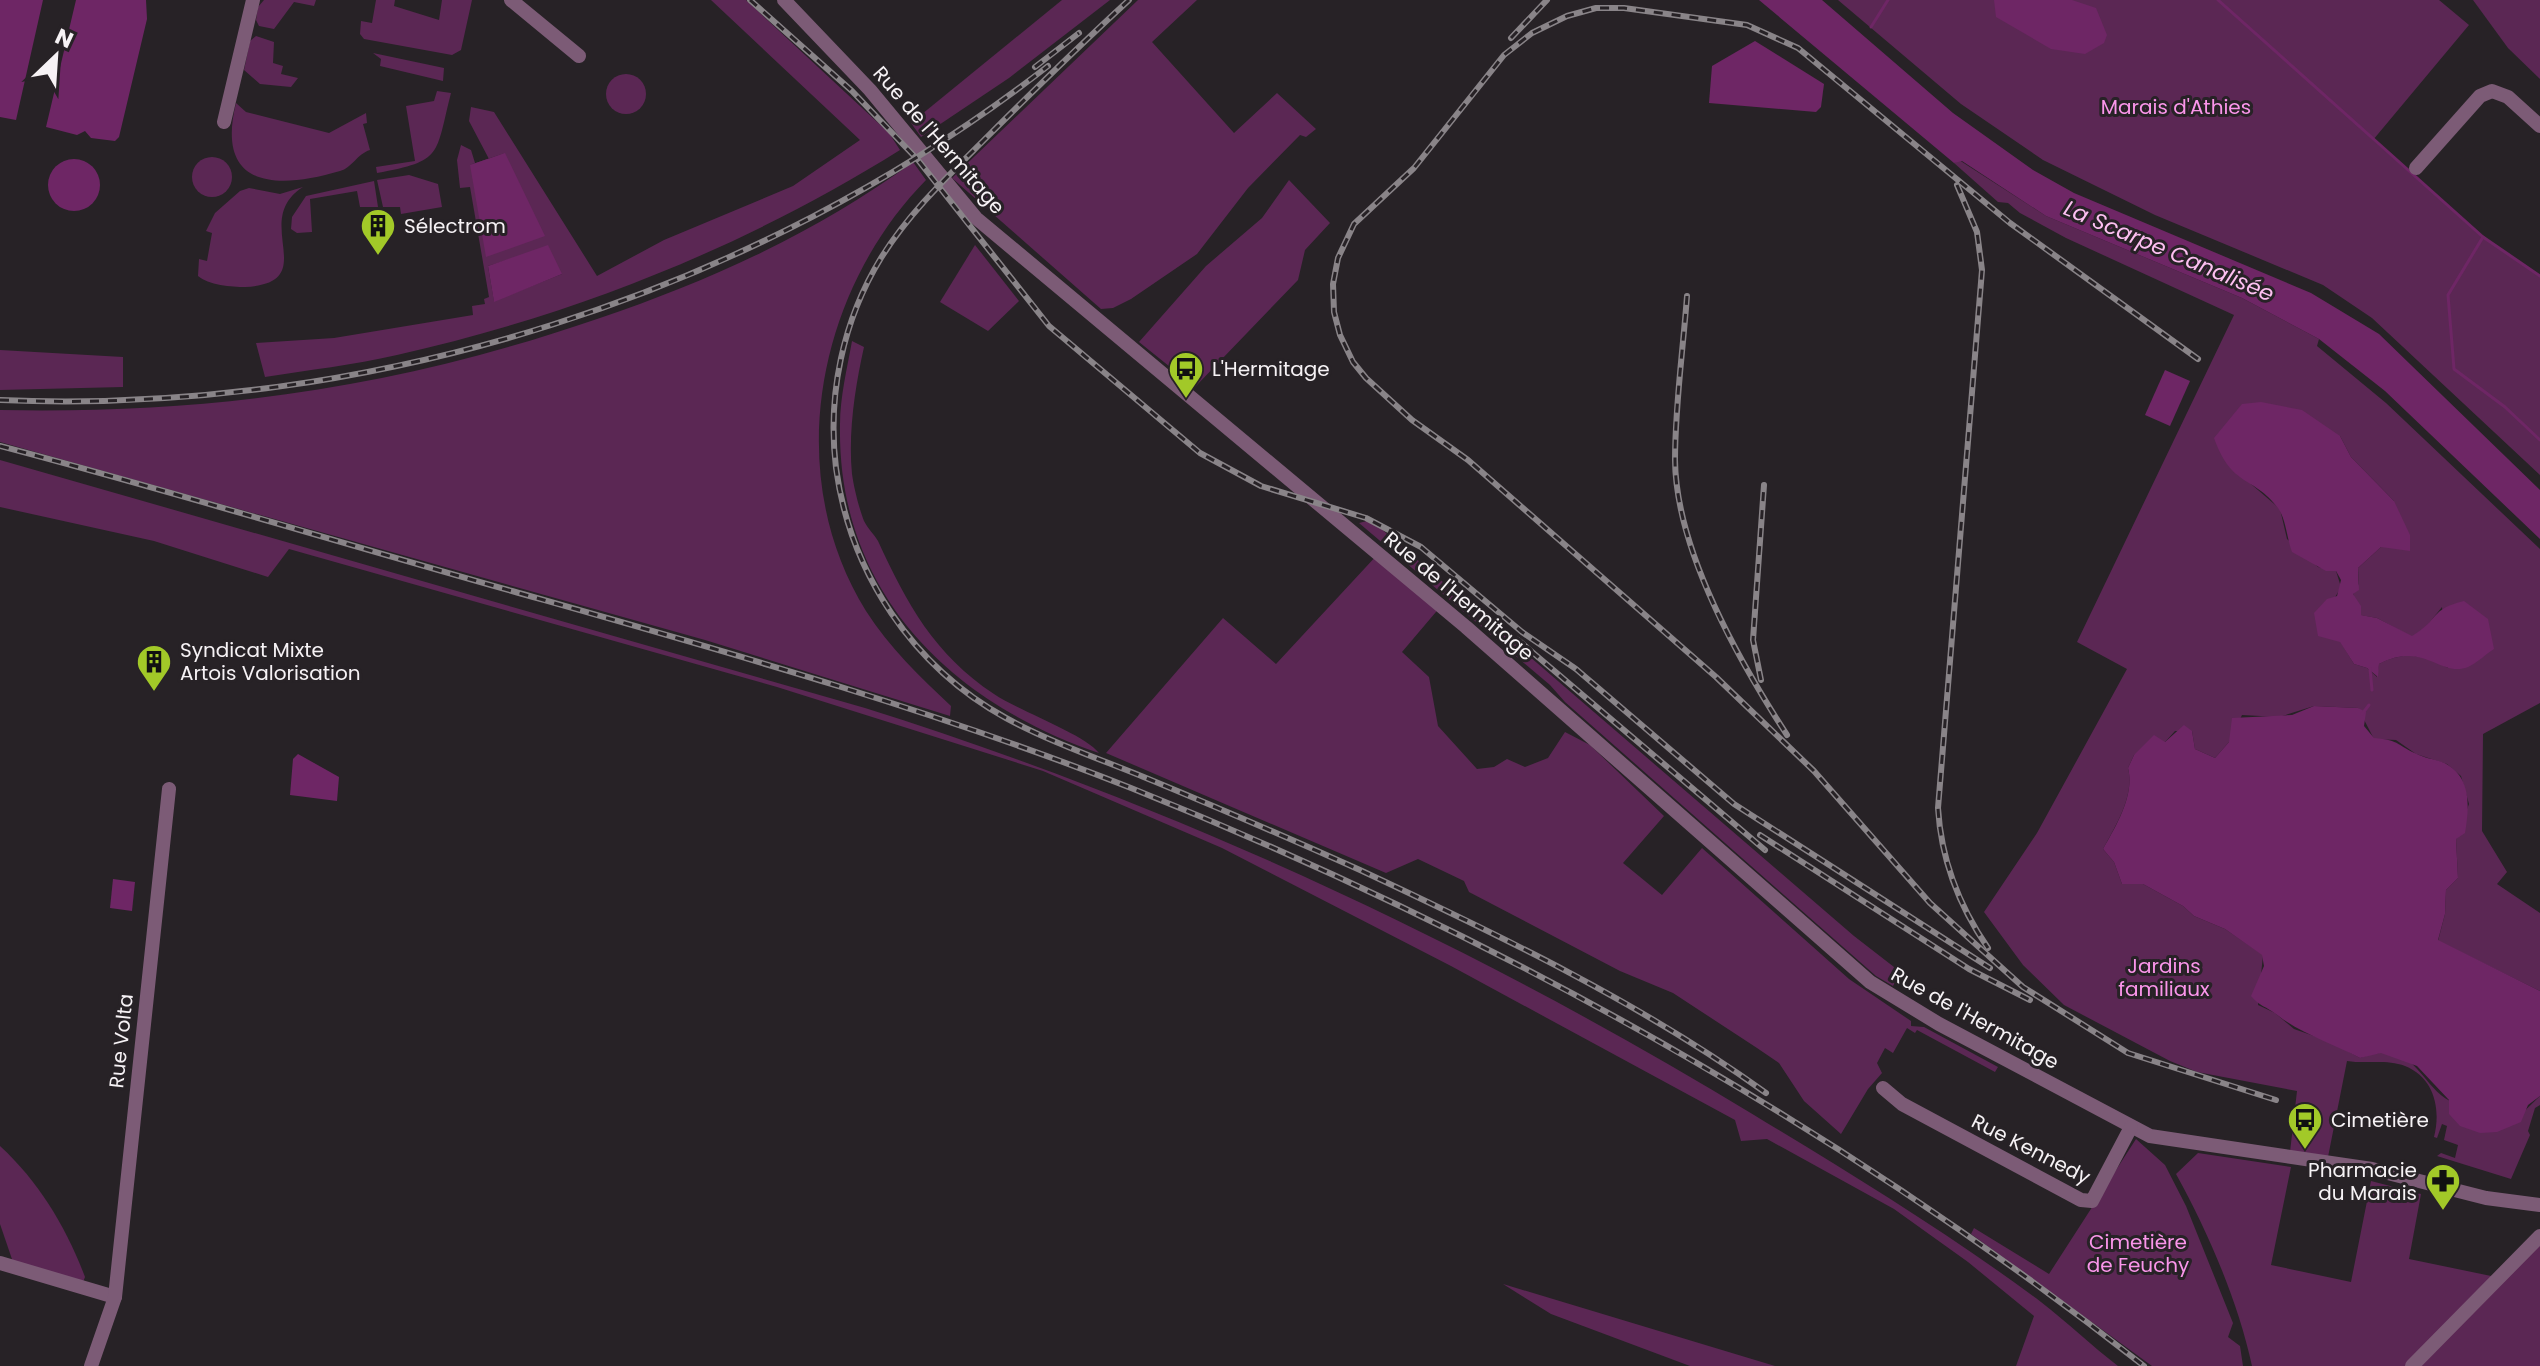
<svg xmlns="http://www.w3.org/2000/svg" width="2540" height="1366" font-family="Poppins,sans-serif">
  <rect width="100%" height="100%" fill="#272226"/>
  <g fill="#5b2754" fill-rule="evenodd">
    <path d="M264,0H316L314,6L294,2L274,29L259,26L256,20L258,7Z"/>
    <path d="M376,0H395L394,6L439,20L442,0H472L461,50L452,55L364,39L360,34L361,21L372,23Z"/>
    <path d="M711,0H746L889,133L900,150C745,247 575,315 397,355C353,365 309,370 265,377L256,343L334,338L473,315L472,306L485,304L484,299L489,297L470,187L460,188L457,160L461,145L471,150L475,163L470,165L505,153L489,159L469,121L471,107L494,112L597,276L664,240L793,186L860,140ZM510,259L562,274L494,301L488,266Z"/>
    <path d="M1062,0H1110L1009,78L921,137L911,123Z"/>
    <path d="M1138,0H1197L1152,42L1234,133L1277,93L1316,129L1306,137L1300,135L1248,188L1197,254L1131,299L1113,308L1101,309L952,178Z"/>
    <path d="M1838,0H2439L2469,25L2373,140L2483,237L2540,275V475L2372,318L2323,285L2155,215L2043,160L1961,104Z"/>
    <path d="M2473,0H2540V79L2508,48Z"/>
    <path d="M256,36L274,42L273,63L283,66L281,74L298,78L291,87L260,84L244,70L250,41Z"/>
    <path d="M373,53L444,68L443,81L380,66L381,59Z"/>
    <circle cx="626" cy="94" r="20"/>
    <path d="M437,91L451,93C435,155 444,161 377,173L376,167L415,161L406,106L434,101Z"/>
    <path d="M236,103L246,112L329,133L366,113L367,123L363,124L370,150C357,154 352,168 340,171C276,190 215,188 236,103Z"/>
    <circle cx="212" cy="177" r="20"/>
    <path d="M1959,160L2046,216L2242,298L2319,339L2317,346L2386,403L2540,549V703L2483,734L2482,831L2507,872L2497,884L2540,913V991L2438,941L2445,914L2446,890L2458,878L2456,839L2469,804L2461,776L2447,764L2416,754L2396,740L2374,739L2358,708L2314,706L2279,717L2242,715L2229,742L2215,758L2195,749L2192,731H2175L2165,742L2134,755L2128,768C2135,795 2116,825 2103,849L2114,862L2122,884H2143L2183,906L2194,916L2225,929L2263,955L2258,1005L2275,1013L2294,1029L2331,1042L2360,1058C2415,1037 2418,1084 2450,1101C2469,1111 2490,1118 2509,1126L2540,1096V1105L2535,1108L2528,1131L2530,1135L2511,1179L2437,1156L2441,1153L2455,1158L2458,1145L2444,1140L2447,1126L2442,1124L2437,1138L2434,1137C2441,1110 2435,1078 2405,1066C2387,1059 2366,1064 2347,1061L2327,1162L2290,1152L2297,1091L2197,1072L2170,1061L2064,1005L2023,965L1984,912L2037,833L2127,669L2077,642L2234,315L2066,238L2020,213L2008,203L1998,202L1954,163ZM2340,436L2351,457L2394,501L2381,547L2358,568L2359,584L2353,594L2360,615L2377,618L2412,637L2425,628L2442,607L2448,668C2424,654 2403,651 2379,664L2377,677L2367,668L2354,664L2340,641L2318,635V627L2341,587L2336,571L2318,567L2287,539L2280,509L2251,484Z"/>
    <path d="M913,162L926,180C817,291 781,474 866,611C889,647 920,677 951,706L950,716L705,640L0,442V410C214,414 397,388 600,318C712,280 817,232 913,162Z"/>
    <path d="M409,175L438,184L442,207L401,214L400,207H383L377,180Z"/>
    <path d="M1289,180L1330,223L1305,250L1298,280L1195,387L1139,342L1206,266L1262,218Z"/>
    <path d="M374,181L378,207H360L357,191L310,199L312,232L297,233L291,229L292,217L306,196Z"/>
    <path d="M303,187C249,221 324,283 245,287C232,287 208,285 198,276L199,259L207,261L212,233L206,231L215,213L240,191L249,188L280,194Z"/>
    <path d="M975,245L1019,301L988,331L940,302Z"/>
    <path d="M852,341L864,347C855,387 848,433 852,474C854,488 859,508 864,521C868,529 874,534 878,541C907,604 934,654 994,694C1019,711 1084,734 1099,753C950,702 837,592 840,425C840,397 847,369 852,341Z"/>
    <path d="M0,350L123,357V387L0,390Z"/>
    <path d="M0,460L865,708C1177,806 1474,945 1754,1115C1851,1174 1950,1234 2041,1302C2067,1322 2092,1346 2118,1366H2016L2034,1316L1968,1262L1894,1209L1767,1139L1741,1141L1735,1120L1451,966L1222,848L1043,771L777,687L289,549L268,577L154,541L0,507Z"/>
    <path d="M1371,520L1854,936L1894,967L1902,969L1893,986L1876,976L1565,702L1550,685L1359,523Z"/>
    <path d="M1378,554L1441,606L1402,652L1429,677L1438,726L1477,769L1494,767L1507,759L1525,767L1548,758L1565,732L1590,745L1664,816L1623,863L1662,895L1702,848L1849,979L1911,1021V1026L1924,1027L1998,1067L1995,1072L1917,1030L1915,1033L1907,1028L1893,1053L1885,1048L1877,1063L1882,1073L1868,1089L1841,1134L1804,1101L1779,1063L1757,1048L1673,993L1620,971L1469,892L1464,881L1418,859L1386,873L1106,753L1223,618L1276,664Z"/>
    <path d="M2136,1139L2165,1165L2186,1206L2233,1323L2228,1337L2240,1346L2243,1366H2152L1971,1234L1974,1228L2049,1274Z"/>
    <path d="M0,1146C39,1182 66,1227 85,1277L81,1287L15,1268L0,1224Z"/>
    <path d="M2198,1153L2291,1167L2271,1265L2351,1282L2371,1181L2421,1194L2409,1259L2496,1277L2540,1236V1366H2252C2238,1301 2208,1232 2176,1174Z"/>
    <path d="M1503,1284L1775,1366H1690L1551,1314Z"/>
  </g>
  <g fill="#6e2665">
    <path d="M0,0H43L16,120L0,117Z"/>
    <path d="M76,0H146L147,19L119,137L115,141L91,138L85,131L77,135L46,127Z"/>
    <path d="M1759,0H1822L1953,113L2033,170L2074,193L2311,293L2379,334L2540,490V539L2385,391L2319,339L2242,298L2046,216L1962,161L1954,163Z"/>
    <path d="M1994,0H2072L2096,8L2107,35L2104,43L2085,54L2051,49L1996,17Z"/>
    <path d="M1755,41L1824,84L1821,107L1816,112L1709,103L1712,66Z"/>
    <path d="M505,153L545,236L486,257L470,165Z"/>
    <circle cx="74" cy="185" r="26"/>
    <path d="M548,245L562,274L494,302L488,266Z"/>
    <path d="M2165,370L2190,381L2170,426L2145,415Z"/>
    <path d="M2261,402L2302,410L2340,436L2351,457L2394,501L2410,535V551L2381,547L2358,568L2359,590L2353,594L2361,606V615L2377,618L2412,636C2439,620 2430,609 2464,601L2488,619L2494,649C2486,654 2477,663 2468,667C2440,678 2424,640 2379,664L2378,677L2367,668L2354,664L2340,642L2318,636L2314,613L2327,599L2337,596L2341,580L2336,571H2326L2292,552C2287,539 2286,519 2278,508C2253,475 2232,488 2214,438L2242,404Z"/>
    <path d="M2314,706L2358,708L2366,712L2364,726L2374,738C2401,740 2397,746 2419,755C2428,759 2440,760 2448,765C2472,780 2469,809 2465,833L2456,839L2458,878L2446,890L2445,914L2438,940L2540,991V1096L2528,1105L2521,1122L2497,1132L2480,1133L2460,1126L2449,1114V1100L2417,1066L2381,1053L2360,1058C2332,1043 2301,1034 2276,1014C2267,1007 2259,1006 2251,996L2264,966L2262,955L2225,929L2194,916L2183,906L2143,884H2122L2114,862L2103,849C2116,826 2135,795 2128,768L2134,755L2154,735L2165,742L2184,725L2192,731L2195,749L2215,758L2229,742L2232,718L2292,715Z"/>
    <path d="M298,754L339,777L337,801L290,795L293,759Z"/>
    <path d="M113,879L135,882L132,911L110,908Z"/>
  </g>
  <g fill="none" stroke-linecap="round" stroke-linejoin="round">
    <g stroke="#6e2665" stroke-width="3">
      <path d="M2218,0L2483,237L2448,295L2454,369L2505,407L2540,440"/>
      <path d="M1871,27L1888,0"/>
      <path d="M2483,237L2540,276"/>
      <path d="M2370,669L2372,690"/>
      <path d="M2362,714L2369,705"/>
    </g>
    <g stroke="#7c5b76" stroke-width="14">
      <path d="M511,0L579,56"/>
      <path d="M784,0L870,90L976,218L1466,627L1870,982L1939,1024L2150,1136L2372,1169L2486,1198L2540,1205"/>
      <path d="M224,122L253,0"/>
      <path d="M2416,168L2480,96L2492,91L2508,97L2540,126"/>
      <path d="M1883,1088L1902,1104L2081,1200L2092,1201L2131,1127"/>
      <path d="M0,1263L115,1297"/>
      <path d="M91,1366L115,1297L169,789"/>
      <path d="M2412,1366L2540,1236"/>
    </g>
    <defs>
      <g id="rail">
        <path d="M750,0L852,91L918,160L1049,326L1200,453L1261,486L1366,518L1421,547L1522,632L1576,669L1734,804L1990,968"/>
        <path d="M1129,0C1080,45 1032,92 984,140C947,177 909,213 881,258C843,320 827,395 836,468C850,573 913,667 1006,718C1052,743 1103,760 1151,780C1221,809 1291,839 1360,870C1499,935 1641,1003 1766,1093"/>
        <path d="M1511,38L1547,0"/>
        <path d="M1035,67L1079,33"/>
        <path d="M1957,185L1977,232L1982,270L1938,808C1941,858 1959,906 1988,948"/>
        <path d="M1687,296C1683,350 1675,406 1675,460C1676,551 1739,661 1787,735"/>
        <path d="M2198,359L2010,223L1798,48L1747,25L1624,8H1596L1567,16L1532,33L1504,55L1414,168L1354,224L1338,258L1333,284L1334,312L1340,335L1353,362L1366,378L1412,420L1468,460L1716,677L1814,771L1930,903L2023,987L2128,1053L2276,1100"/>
        <path d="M0,400C370,416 755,294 1048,66"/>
        <path d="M0,446C171,491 341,543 512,591C720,650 929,708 1131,788C1493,933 1837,1125 2144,1366"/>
        <path d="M1518,640L1765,850"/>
        <path d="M1761,680L1753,640L1764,485"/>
        <path d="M1760,835L1969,969L2030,1000"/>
      </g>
    </defs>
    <use href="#rail" stroke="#898488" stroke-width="6"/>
    <use href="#rail" stroke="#272226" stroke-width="3" stroke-dasharray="9" stroke-linecap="butt"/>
  </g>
  <defs>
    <symbol id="building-pin" viewBox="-11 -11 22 30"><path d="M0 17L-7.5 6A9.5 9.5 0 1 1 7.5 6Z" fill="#a2c928" stroke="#272226"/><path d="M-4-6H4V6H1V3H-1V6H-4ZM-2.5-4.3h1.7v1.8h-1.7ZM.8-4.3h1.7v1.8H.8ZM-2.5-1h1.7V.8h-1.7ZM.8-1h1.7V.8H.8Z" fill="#111"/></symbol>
    <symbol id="bus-pin" viewBox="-11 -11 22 30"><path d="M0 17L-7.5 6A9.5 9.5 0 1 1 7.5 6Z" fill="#a2c928" stroke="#272226"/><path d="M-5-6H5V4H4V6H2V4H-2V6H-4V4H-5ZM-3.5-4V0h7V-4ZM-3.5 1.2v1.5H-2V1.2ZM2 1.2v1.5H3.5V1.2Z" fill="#111"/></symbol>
    <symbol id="pharmacy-pin" viewBox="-11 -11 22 30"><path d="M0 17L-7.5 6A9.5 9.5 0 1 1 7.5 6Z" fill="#a2c928" stroke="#272226"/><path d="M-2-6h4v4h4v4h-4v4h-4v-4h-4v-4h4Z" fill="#111"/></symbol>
  </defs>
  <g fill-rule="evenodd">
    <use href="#building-pin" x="358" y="206" width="40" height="54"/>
    <use href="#bus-pin" x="1166" y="349" width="40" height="54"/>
    <use href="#building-pin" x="134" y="642" width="40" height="54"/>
    <use href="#bus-pin" x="2285" y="1100" width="40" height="54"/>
    <use href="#pharmacy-pin" x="2423" y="1161" width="40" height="54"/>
  </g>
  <g text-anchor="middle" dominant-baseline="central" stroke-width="6" stroke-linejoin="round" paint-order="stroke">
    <g font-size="20" fill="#fa95ea" stroke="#272226">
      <text x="2176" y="107">Marais d'Athies</text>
      <text x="2164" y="966">Jardins<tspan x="2164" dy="23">familiaux</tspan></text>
      <text x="2138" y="1242">Cimetière<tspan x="2138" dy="23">de Feuchy</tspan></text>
    </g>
    <g font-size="20" fill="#f6f2f5" stroke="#272226">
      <text transform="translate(939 140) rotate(49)">Rue de l'Hermitage</text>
      <text transform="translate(1459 596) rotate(40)">Rue de l'Hermitage</text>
      <text transform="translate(1975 1018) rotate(29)">Rue de l'Hermitage</text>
      <text transform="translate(121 1041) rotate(-84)">Rue Volta</text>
      <text transform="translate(2031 1149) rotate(27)">Rue Kennedy</text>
    </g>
    <g font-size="20" fill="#f6f2f5" stroke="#272226" text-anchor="start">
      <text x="404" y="226">Sélectrom</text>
      <text x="1212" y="369">L'Hermitage</text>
      <text x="180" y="650">Syndicat Mixte<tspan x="180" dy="23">Artois Valorisation</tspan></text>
      <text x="2331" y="1120">Cimetière</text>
      <text x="2417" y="1170" text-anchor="end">Pharmacie<tspan x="2417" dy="23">du Marais</tspan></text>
    </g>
    <g font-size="22" font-style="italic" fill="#fdbff1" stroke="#272226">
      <text transform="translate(2169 251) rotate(23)">La Scarpe Canalisée</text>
    </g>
  </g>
  <g transform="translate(56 56) rotate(25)" stroke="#272226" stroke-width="6" paint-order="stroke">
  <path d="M0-6L14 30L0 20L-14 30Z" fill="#f6f2f5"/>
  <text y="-12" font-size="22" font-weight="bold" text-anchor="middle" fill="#f6f2f5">N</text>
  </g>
</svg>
